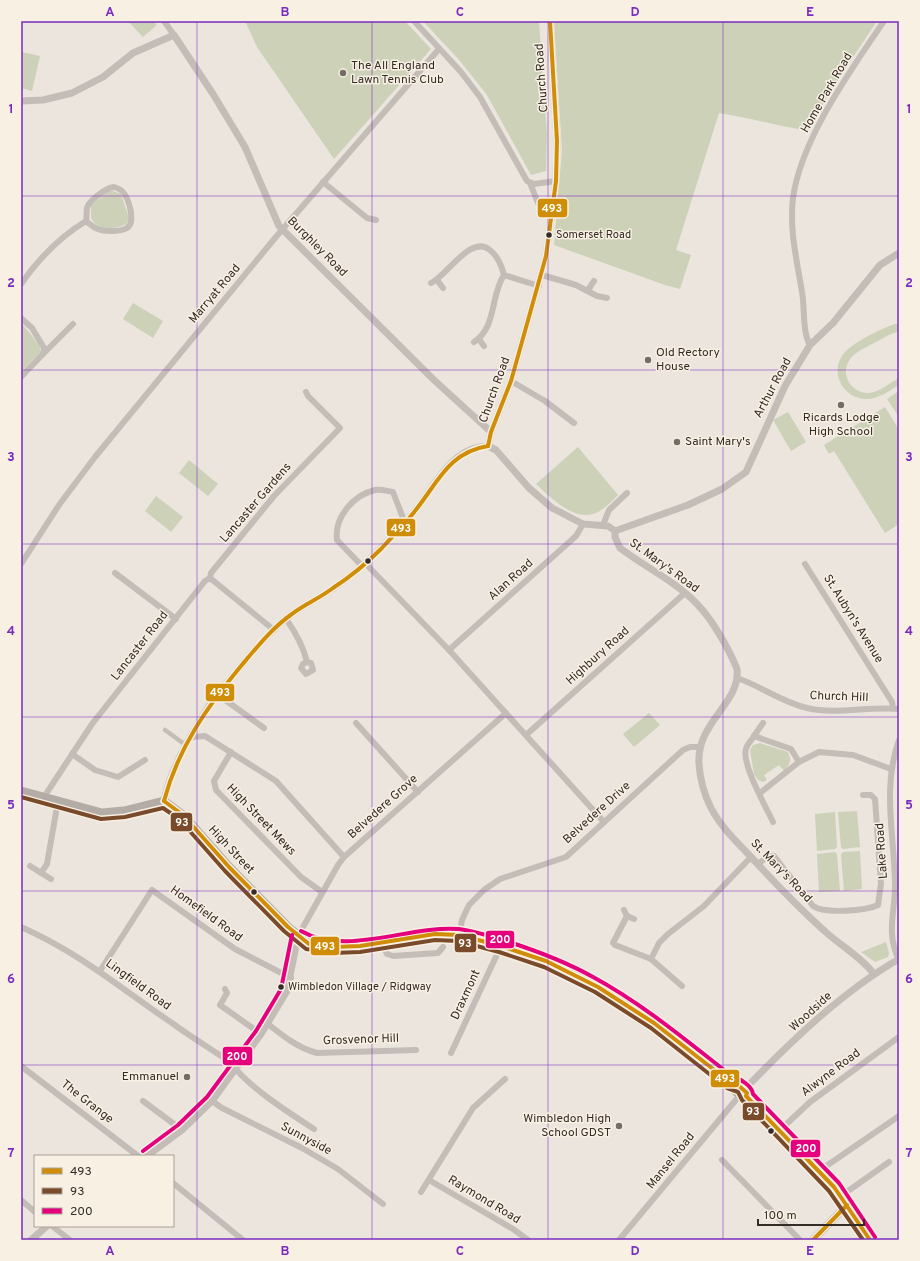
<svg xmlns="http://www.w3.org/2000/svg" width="920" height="1261" font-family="Overpass,sans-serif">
  <rect width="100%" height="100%" fill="#ebe5de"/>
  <g fill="#ccd1b8">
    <path d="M128,21H153L157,25L143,37Z"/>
    <path d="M245,21H405L431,49L334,159L257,47Z"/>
    <path d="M423,21H539L547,134L546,171L531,175L487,95L460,61Z"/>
    <path d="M554,21H877L830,92L808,131C779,126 749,118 719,113L676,250L691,255L680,289L665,285L554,245L562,150Z"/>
    <path d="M22,52L40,56L32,91L21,88Z"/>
    <path d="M110,190L121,194L129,218L126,224C115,230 97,231 91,218V205Z"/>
    <path d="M133,303L163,321L153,338L123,319Z"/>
    <path d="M21,323L33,337L40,347V353L21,372Z"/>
    <path d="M895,324H899V332C890,333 882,339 874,343C865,348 854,352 849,361C840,375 852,394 869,393C879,392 890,383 899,378V385C889,391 877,400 865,399C844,398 830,374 842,356C849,344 882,328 895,324Z"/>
    <path d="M899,391V417L887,399Z"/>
    <path d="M885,407L899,430V524L885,533L834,451L829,454L824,445Z"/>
    <path d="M788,412L806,442L791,451L773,420Z"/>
    <path d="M578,447L618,495C611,502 603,511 593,514C572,520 550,497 536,484Z"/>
    <path d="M189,460L218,484L208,496L179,473Z"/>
    <path d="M156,496L183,517L171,532L145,511Z"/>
    <path d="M649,713L660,725L634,747L623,734Z"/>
    <path d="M760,743L788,752C792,761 790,764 784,771L779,765L764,775L767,780L763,782L758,780L754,774L750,750L753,745Z"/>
    <path d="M857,811L860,847L843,849L841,847L838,812Z"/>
    <path d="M835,812L837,847L835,849L817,851L815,814Z"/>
    <path d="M860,851L862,889L844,891L841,855L843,852Z"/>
    <path d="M835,852L837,854L840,891L819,892L817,854Z"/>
    <path d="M886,942L889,953L888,957L875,962L861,952Z"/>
  </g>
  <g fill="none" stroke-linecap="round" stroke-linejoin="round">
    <path stroke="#c4bdb7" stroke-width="4.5" d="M165,730L187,746"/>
    <g stroke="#c4bdb7" stroke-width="6">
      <path d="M164,21L174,35"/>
      <path d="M414,21L461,72L480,97L527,181L534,184L556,181"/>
      <path d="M323,182L367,218L376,220"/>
      <path d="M530,183L538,203L543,211"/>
      <path d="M114,187C117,188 120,189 122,191C129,198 136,222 127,228C122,231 116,231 111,231C100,231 95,229 86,221C87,217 86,212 87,208C89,200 106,188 114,187Z"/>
      <path d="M542,275L576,285L597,296L607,298"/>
      <path d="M437,280L443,288"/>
      <path d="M431,283C447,276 472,232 491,251C498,257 502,267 504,275L539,286"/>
      <path d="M21,284C39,258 60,237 86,221"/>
      <path d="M588,290L594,281"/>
      <path d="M21,318L32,328L44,348L43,354L21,377"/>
      <path d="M479,339L484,346"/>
      <path d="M474,342C497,327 490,296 504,275"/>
      <path d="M810,345C802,331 805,308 802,292C797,261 789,229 793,198C801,139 851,70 884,21"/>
      <path d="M43,354L73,324"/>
      <path d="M511,381L545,401L574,423"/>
      <path d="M603,525L609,510L627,493"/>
      <path d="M365,563L449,650L604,822"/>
      <path d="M21,564L59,505L95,457L275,238L439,49"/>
      <path d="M805,564L892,702L893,708"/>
      <path d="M362,566L337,540C334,518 353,495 375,490C381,489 387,491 393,492L405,523"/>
      <path d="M115,573L176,619"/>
      <path d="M210,578L211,573L274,496L340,428L308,396L306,392"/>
      <path d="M210,578L274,630"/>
      <path d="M286,619C296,633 303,645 307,662L303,664L301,668L306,674L313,670L311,663L307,662"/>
      <path d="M449,650L576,536L583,524"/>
      <path d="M737,678C761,686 781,702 807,708C837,715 869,706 899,709"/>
      <path d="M217,694L264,728"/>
      <path d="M356,723L418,792"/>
      <path d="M526,735L685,593"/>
      <path d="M754,736L763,723"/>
      <path d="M192,737L205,736L276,781L344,857"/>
      <path d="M231,752L214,781L216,790L301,877L322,892"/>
      <path d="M72,754L95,770L118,777L145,760"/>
      <path d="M799,762L819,752L853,755L891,769"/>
      <path d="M760,793L799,762L791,749L754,736C752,740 747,744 746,749C741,763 766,807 773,822"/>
      <path d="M44,797L92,724L205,581L210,578"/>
      <path d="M758,864L768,856H774L813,906C824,914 866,911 878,905L881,884L875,799L871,795H863"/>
      <path d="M30,866L51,879"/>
      <path d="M41,873L47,864L58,801"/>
      <path d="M624,910L627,916L634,919"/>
      <path d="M627,916L613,943L615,945L651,959L682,986"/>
      <path d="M21,927C80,953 120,988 172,1023C191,1037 211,1049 230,1062C248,1087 288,1112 314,1129"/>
      <path d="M459,935L462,920L469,905L484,890L500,879L566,857L683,750L690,747H699"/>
      <path d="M298,936L338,865L344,857L506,713"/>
      <path d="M382,942L387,954L393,956L438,953L443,947"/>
      <path d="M651,959L659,943L668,934L704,906L751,857"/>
      <path d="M899,960C885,932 896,910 895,882C894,834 882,787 899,740"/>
      <path d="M100,971L152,890L235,949L291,978"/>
      <path d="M225,989L227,993L220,1005L261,1034"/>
      <path d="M268,1024C283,1036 298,1048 317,1053L416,1050"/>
      <path d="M451,1053L501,946"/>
      <path d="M21,1066L138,1156"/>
      <path d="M143,1101L182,1130"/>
      <path d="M212,1101L222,1108L302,1148L338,1169L383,1204"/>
      <path d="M779,1131L810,1102L899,1037"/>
      <path d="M722,1160L800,1240"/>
      <path d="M819,1171L899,1116"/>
      <path d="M429,1180L513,1229L528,1240"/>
      <path d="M173,1183L243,1240"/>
      <path d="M421,1192L473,1108L505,1079"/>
      <path d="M841,1196L889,1162"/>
      <path d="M21,1200L35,1212"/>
      <path d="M52,1226L70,1240"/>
      <path d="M619,1240L740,1095"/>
    </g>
    <g stroke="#c4bdb7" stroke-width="7">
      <path d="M21,101L43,100L72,93L103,77L133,53L174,35L213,94L245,147L279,226L434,380L491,432"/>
      <path d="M488,446L491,432L511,381L546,256L556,181L557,141L550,21"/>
      <path d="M488,446L496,450L529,488L552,508L583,524L608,526L615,531"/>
      <path d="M615,531V537L620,548C645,567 675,581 697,604C712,619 729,649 737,669C741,703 696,722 699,764C700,779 704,794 711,808C721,827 736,841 751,857C776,884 801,910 828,934C843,947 862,958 874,974"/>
      <path d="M615,531L688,505L722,489L746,472L785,386L810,345L833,323L880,265L899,253"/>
      <path d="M164,801C172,763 196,726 217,694C241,668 263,635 292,614C306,604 323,596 338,585C366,565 397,534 418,507C437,482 453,447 488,446"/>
      <path d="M744,1090C789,1043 843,991 899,959"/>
      <path d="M147,1156L182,1130L212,1101L261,1034L287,991L298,936"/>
      <path d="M31,1240L47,1226"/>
    </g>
    <path stroke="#b5aea8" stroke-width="8" d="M813,1240L847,1205"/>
    <g stroke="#b3aca6" stroke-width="9">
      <path d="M21,791L102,813L124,811L164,801L183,815L229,867L288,927L309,944L334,947L360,946L435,934L459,935L501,946L546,961L598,987L654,1023L731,1083C738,1083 742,1088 747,1093L746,1096L834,1187L870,1240"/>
      <path d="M731,1083L732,1088L742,1097L746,1096"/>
    </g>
    <defs>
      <g id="bus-1">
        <path d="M488,446L491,432L511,381L546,256L556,181L557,141L550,21"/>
        <path d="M164,801L183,815L229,867L288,927L309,944L334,947L360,946L435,934L459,935L501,946L546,961L598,987L654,1023L731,1083L738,1085L747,1093L746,1096L834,1187L870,1240"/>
        <path d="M164,801C178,748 207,707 241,666C257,647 272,628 292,614C305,604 320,598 333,588C350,577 367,563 382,548C394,535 407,522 418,507C439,480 450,452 488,446"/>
        <path d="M813,1240L847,1205"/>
      </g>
      <path id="bus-2" d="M21,797L101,819L125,817L163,808L179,819L225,871L284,931L306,949L334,953L360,952L435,940L458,941L499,952L544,967L595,992L651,1028L727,1088L738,1092L742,1100L829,1191L863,1240"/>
      <g id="bus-3">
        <path d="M301,931C346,957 409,925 459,929C476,931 492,937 509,942C537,951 566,962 593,977C643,1004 688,1042 733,1077C741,1079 752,1086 753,1094L839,1183L875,1237"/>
        <path d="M143,1151L178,1125L207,1097L256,1031L281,989L292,935"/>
      </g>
    </defs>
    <use href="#bus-1" stroke="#f9f0e4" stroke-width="7"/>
    <use href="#bus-2" stroke="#f9f0e4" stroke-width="7"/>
    <use href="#bus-3" stroke="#f9f0e4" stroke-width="7"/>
    <use href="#bus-1" stroke="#d08d08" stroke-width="4"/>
    <use href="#bus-2" stroke="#7a4b2a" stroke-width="4"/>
    <use href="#bus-3" stroke="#e5007d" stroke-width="4"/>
  </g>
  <path fill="none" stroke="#7b2cbf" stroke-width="1" stroke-opacity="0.55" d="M197,21V1240M372,21V1240M548,21V1240M723,21V1240M21,196H899M21,370H899M21,544H899M21,717H899M21,891H899M21,1065H899"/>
  <g fill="#746c66" stroke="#f9f0e4" stroke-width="1.5">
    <circle cx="343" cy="73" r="4"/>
    <circle cx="648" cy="360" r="4"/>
    <circle cx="841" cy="405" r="4"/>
    <circle cx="677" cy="442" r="4"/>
    <circle cx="187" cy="1077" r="4"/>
    <circle cx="619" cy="1126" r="4"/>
  </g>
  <g fill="#342b26" stroke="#f9f0e4" stroke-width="1.5">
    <circle cx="549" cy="235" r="3.5"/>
    <circle cx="368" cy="561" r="3.5"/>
    <circle cx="254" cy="892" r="3.5"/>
    <circle cx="281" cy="987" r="3.5"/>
    <circle cx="771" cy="1131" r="3.5"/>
  </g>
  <g text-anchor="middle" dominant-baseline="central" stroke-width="3" stroke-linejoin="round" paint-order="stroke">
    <g font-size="11" fill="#342b26" stroke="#f9f0e4" text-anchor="start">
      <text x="556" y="235">Somerset Road</text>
      <text x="288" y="987">Wimbledon Village / Ridgway</text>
    </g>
    <g font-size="12" fill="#342b26" stroke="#f9f0e4" text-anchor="start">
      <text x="351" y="66">The All England<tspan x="351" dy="14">Lawn Tennis Club</tspan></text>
      <text x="656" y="353">Old Rectory<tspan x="656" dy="14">House</tspan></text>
      <text x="841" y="418" text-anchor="middle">Ricards Lodge<tspan x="841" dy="14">High School</tspan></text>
      <text x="685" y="442">Saint Mary's</text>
      <text x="179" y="1077" text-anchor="end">Emmanuel</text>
      <text x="611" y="1119" text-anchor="end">Wimbledon High<tspan x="611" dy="14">School GDST</tspan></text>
    </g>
    <g font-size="12" fill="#342b26" stroke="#f9f0e4">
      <text transform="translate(542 78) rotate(-94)">Church Road</text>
      <text transform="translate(827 93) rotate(-60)">Home Park Road</text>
      <text transform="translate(317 247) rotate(45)">Burghley Road</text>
      <text transform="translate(215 294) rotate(-50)">Marryat Road</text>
      <text transform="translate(773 388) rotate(-62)">Arthur Road</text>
      <text transform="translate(495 390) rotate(-70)">Church Road</text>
      <text transform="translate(256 503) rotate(-49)">Lancaster Gardens</text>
      <text transform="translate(664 566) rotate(36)">St. Mary's Road</text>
      <text transform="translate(511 580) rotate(-42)">Alan Road</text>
      <text transform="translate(853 619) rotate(58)">St. Aubyn's Avenue</text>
      <text transform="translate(140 646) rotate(-52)">Lancaster Road</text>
      <text transform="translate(598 656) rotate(-42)">Highbury Road</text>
      <text transform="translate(839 697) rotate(2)">Church Hill</text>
      <text transform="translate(383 807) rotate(-42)">Belvedere Grove</text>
      <text transform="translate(597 813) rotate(-42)">Belvedere Drive</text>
      <text transform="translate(261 820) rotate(46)">High Street Mews</text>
      <text transform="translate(231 850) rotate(47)">High Street</text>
      <text transform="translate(882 851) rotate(-94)">Lake Road</text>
      <text transform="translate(781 871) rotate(46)">St. Mary's Road</text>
      <text transform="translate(206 914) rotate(36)">Homefield Road</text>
      <text transform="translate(138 985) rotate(36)">Lingfield Road</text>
      <text transform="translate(466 995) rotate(-65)">Draxmont</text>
      <text transform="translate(811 1012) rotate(-42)">Woodside</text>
      <text transform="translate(361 1040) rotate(-2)">Grosvenor Hill</text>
      <text transform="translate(831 1073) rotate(-37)">Alwyne Road</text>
      <text transform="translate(87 1102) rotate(38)">The Grange</text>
      <text transform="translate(306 1139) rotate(28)">Sunnyside</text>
      <text transform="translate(671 1161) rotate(-51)">Mansel Road</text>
      <text transform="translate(484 1200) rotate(31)">Raymond Road</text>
    </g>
  </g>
  <g stroke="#f9f0e4" stroke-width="1.5">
    <rect x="537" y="198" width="31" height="20" rx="4" fill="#d08d08"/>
    <rect x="386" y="518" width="30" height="19" rx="4" fill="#d08d08"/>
    <rect x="205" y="683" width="30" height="19" rx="4" fill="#d08d08"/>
    <rect x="170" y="812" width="23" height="20" rx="4" fill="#7a4b2a"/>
    <rect x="485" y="930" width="30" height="19" rx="4" fill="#e5007d"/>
    <rect x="454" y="933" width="23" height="20" rx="4" fill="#7a4b2a"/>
    <rect x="310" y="936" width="30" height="20" rx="4" fill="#d08d08"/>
    <rect x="222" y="1046" width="31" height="20" rx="4" fill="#e5007d"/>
    <rect x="710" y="1069" width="30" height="19" rx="4" fill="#d08d08"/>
    <rect x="742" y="1102" width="23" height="19" rx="4" fill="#7a4b2a"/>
    <rect x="790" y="1139" width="31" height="19" rx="4" fill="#e5007d"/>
  </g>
  <g font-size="11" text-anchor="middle" font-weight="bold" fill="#fff">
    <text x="552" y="212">493</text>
    <text x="401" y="532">493</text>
    <text x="220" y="696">493</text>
    <text x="182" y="826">93</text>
    <text x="500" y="943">200</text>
    <text x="465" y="947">93</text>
    <text x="325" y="950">493</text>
    <text x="237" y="1060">200</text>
    <text x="725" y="1082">493</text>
    <text x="753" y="1115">93</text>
    <text x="806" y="1152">200</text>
  </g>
  <rect width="920" height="1261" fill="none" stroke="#f9f0e4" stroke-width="44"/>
  <rect x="34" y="1155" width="140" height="72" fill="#f9f0e4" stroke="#aaa198"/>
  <rect x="42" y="1168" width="20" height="6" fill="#d08d08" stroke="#aaa198"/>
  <text x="70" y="1175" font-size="12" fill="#342b26">493</text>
  <rect x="42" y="1188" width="20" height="6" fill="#7a4b2a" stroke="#aaa198"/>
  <text x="70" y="1195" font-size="12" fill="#342b26">93</text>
  <rect x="42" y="1208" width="20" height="6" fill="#e5007d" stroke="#aaa198"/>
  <text x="70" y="1215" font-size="12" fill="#342b26">200</text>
  <path d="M758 1219v6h106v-6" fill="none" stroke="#342b26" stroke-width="2"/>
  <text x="764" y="1219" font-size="12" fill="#342b26" stroke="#f9f0e4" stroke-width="3" paint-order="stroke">100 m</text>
  <rect x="22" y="22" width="876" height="1217" fill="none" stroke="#7b2cbf" stroke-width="1.5"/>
  <g font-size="13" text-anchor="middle" font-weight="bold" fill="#7b2cbf">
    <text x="110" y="16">A</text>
    <text x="285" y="16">B</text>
    <text x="460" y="16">C</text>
    <text x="635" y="16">D</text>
    <text x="810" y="16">E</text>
    <text x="11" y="113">1</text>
    <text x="909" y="113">1</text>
    <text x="11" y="287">2</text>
    <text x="909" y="287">2</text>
    <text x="11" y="461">3</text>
    <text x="909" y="461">3</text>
    <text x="11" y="635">4</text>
    <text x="909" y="635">4</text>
    <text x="11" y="809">5</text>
    <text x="909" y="809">5</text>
    <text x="11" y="983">6</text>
    <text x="909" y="983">6</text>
    <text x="11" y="1157">7</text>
    <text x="909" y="1157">7</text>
    <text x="110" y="1255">A</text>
    <text x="285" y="1255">B</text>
    <text x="460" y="1255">C</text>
    <text x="635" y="1255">D</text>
    <text x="810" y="1255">E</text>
  </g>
</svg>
